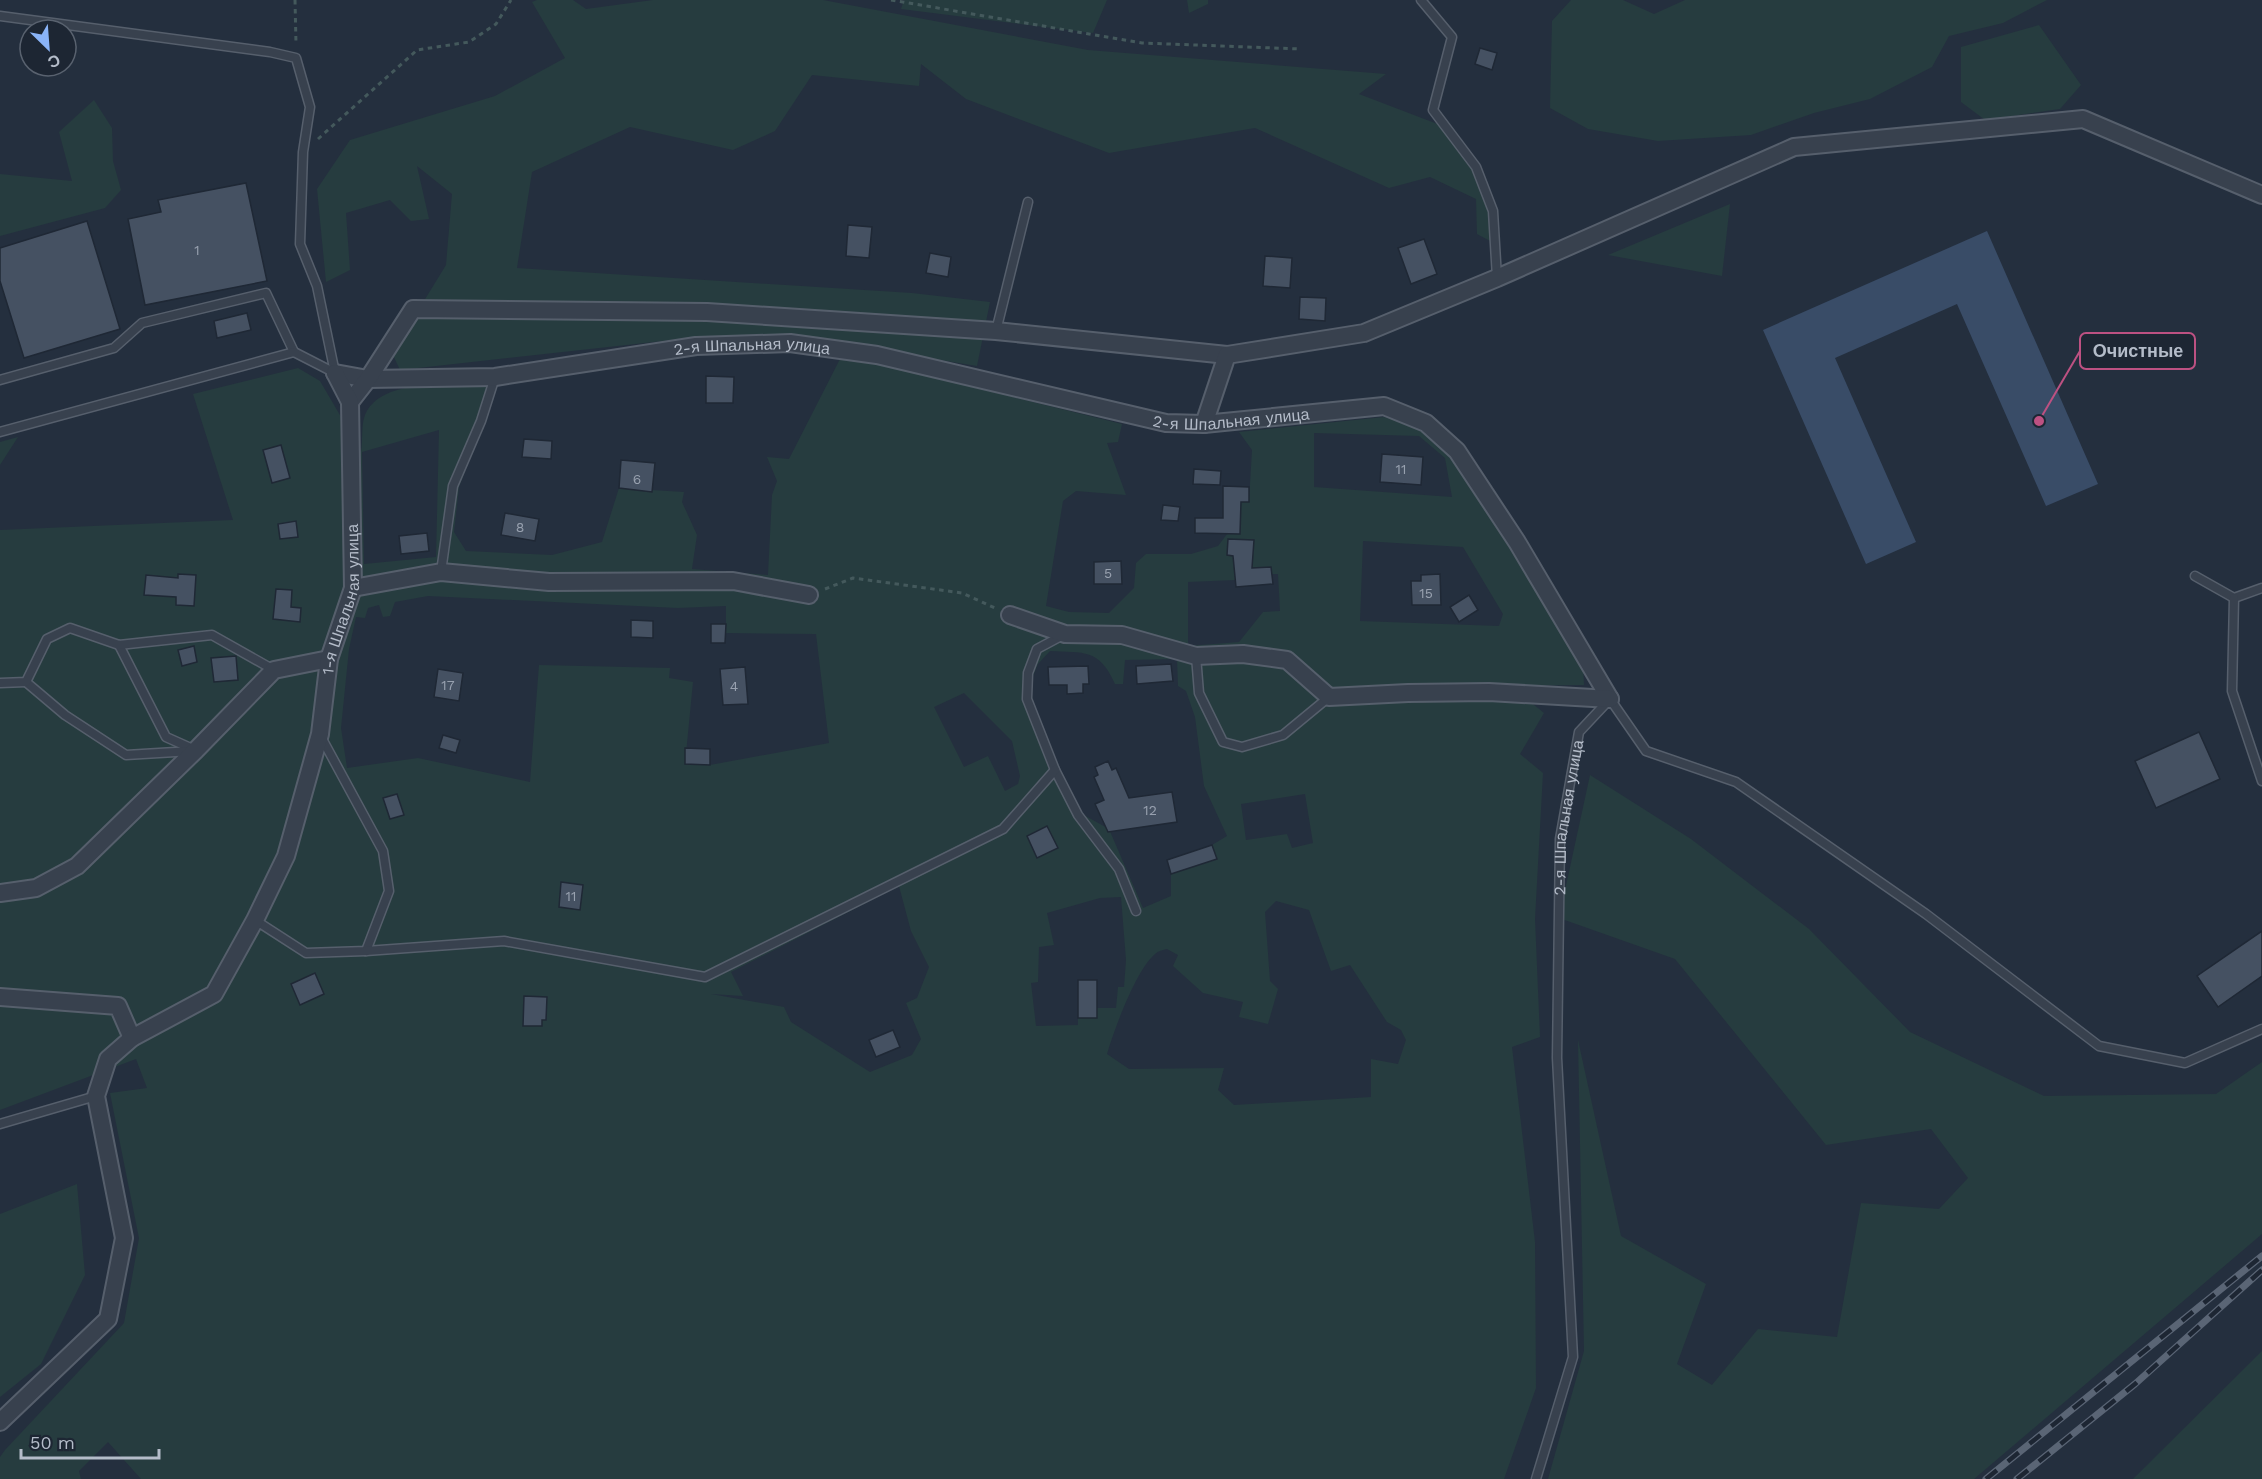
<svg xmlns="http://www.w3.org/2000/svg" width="2262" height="1479" font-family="'Work Sans',sans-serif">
  <rect width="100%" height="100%" fill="#242f3e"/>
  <g fill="#263c3f" fill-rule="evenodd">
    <path d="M537,0H573L586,9L653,0H823L1088,50L1386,74L1359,94L1440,125L1473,168L1490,212L1492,242L1477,234L1476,199L1430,177L1389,188L1255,128L1109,153L966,99L921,64L919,86L812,75L775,131L733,150L630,127L532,172L517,268L912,293L990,302L977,366L794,336L681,339L400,370L392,353L446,265L452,194L417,166L429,219L411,221L390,200L346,213L350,270L326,282L317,189L350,140L495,96L565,58L532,2Z"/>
    <path d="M904,0H1107L1093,33L901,9Z"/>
    <path d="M1187,0H1208V4L1189,13Z"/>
    <path d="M1571,0H1623L1654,14L1685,0H2047L2003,23L1949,36L1932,67L1870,99L1814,113L1751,135L1658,141L1588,129L1550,108L1552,21Z"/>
    <path d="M2039,25L2081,85L2060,109L1985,120L1961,102V47Z"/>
    <path d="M94,100L112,128L113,161L121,190L105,208L0,236V174L72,181L59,132Z"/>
    <path d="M1730,204L1722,276L1608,255Z"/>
    <path d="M840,359L875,363L1122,424L1118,442L1107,443L1126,495L1076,491L1063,501L1046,606L1069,612L1109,613L1134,588L1136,563L1146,554H1191L1218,546L1240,517L1241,502H1249L1252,450L1239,432L1384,417L1422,428L1450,454L1510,544L1583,661L1584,685L1511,686L1544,713L1520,754L1543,773L1535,919L1540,1037L1512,1047L1535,1242L1536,1388L1504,1479H141L108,1442L79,1471L81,1479H0V1457L5,1450L124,1323L139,1238L110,1093L147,1088L136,1059L0,1110V530L233,520L193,394L298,368L320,381L361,451C363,440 361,425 365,415C381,375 462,385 497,386L459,487L454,532L466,551L552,555L602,542L619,488L684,492L682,502L697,535L692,569L768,575L772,495L777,481L767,457L789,459ZM439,430L436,557L364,564L362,452ZM1314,433L1419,436L1445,458L1452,497L1314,487ZM1363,541L1463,547L1503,614L1499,626L1360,621ZM1271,567L1272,574H1278L1280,611L1263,612L1239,642L1188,646V582L1236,580L1240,569ZM428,596L678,608L726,606V633L816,634L829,743L710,765L685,764L693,682L669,678L670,668L539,665L530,782L418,758L347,768L341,728L349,649L356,617L365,618L368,608L379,605L383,617L390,616L395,602ZM1050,651C1084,653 1099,648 1115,684H1123L1125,660L1177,659L1178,686L1186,691L1195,717L1204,786L1227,836L1212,845L1216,859L1171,874V896L1143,908L1109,829L1082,814L1058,768L1039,723L1032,696L1033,676L1038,664ZM964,693L1012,741L1020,776L1018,784L1005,791L988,756L964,767L934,707ZM1305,794L1313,843L1292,848L1287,834L1246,840L1241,804ZM899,886L911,931L929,967L917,998L906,1003L921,1039L912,1055L870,1072L791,1022L784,1007L711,994L743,996L731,972ZM1121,897L1126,960L1124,987H1118L1116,1008H1078V1025L1036,1026L1031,983L1038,982L1039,947L1054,945L1047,913L1100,898ZM1276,901L1309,910L1331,971L1350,965L1387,1022L1401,1030L1406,1040L1398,1064L1371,1059V1097L1234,1105L1218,1090L1224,1068L1129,1069L1107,1054C1114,1030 1136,970 1155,954C1158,951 1163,950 1167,949L1178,955L1173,966L1203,993L1243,1002L1239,1017L1268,1024L1278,989L1270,981L1265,912Z"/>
    <path d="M18,437L0,465V442Z"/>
    <path d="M1590,775L1691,839L1809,929L1910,1032L2044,1096L2216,1094L2262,1062V1234L1974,1479H1548L1584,1351L1578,1040L1621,1236L1706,1284L1677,1364L1712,1385L1758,1329L1837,1337L1861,1203L1939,1209L1968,1178L1931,1129L1826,1145L1675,959L1559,918Z"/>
    <path d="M77,1184L85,1275L41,1364L0,1397V1214Z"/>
    <path d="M2262,1351V1479H2133Z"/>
  </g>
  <path fill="#394c67" d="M1987,231L2098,484L2046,506L1957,304L1835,358L1916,542L1866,564L1763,330Z"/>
  <g fill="#455162" stroke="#1f2835" stroke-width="1.5">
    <path d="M1480,48L1497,53L1492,70L1475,64Z"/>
    <path d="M246,183L267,281L145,305L128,219L161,212L158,200Z"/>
    <path d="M87,221L120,329L24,358L0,281V248Z"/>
    <path d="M848,225L872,227L869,258L846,256Z"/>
    <path d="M1424,239L1437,274L1411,284L1398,248Z"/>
    <path d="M930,253L951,257L948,277L926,273Z"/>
    <path d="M1265,256L1292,258L1290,288L1263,286Z"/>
    <path d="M1300,297L1326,298L1325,321L1299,319Z"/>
    <path d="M247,313L251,330L217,338L214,321Z"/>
    <path d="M706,376L734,377L733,403H706Z"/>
    <path d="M524,439L552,441L551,459L522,457Z"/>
    <path d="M281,445L290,478L272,483L263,450Z"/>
    <path d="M1382,454L1423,457L1421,485L1380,482Z"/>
    <path d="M621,460L655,463L652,492L619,488Z"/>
    <path d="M1194,469L1221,471L1220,485L1193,484Z"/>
    <path d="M1223,486L1249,487V502H1241L1240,534L1195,533V518H1223Z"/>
    <path d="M1163,505L1180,507L1178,521L1161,520Z"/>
    <path d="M505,513L539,519L535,541L501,535Z"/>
    <path d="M296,521L298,537L280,539L278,524Z"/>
    <path d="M427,533L429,551L401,554L399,536Z"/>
    <path d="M1228,539L1254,540L1252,568L1271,567L1273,584L1236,587L1233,556L1227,555Z"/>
    <path d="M1121,561L1122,584H1094V562Z"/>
    <path d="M178,574L196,575L194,606L176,605V597L144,595L146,575L178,578Z"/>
    <path d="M1440,574L1441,605H1412L1411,581H1421V575Z"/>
    <path d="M276,589L292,590L291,607L301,608L300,622L273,619Z"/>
    <path d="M1469,595L1478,610L1459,622L1450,607Z"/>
    <path d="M631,620L653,621V638L631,637Z"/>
    <path d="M711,624H726L725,643H711Z"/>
    <path d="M194,646L197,662L182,666L178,650Z"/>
    <path d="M236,656L238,680L214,682L211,658Z"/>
    <path d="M1171,664L1173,681L1137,684L1136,666Z"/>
    <path d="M1088,666L1089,684H1083V693L1067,694V685H1049L1048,667Z"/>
    <path d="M745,667L748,704L723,705L720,669Z"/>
    <path d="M438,669L463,673L459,701L434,697Z"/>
    <path d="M2199,732L2220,779L2156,808L2135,761Z"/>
    <path d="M443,735L460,740L456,753L439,748Z"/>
    <path d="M685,748L710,749V765L685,764Z"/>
    <path d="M1108,761L1112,770L1116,768L1129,798L1172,792L1177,822L1108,832L1095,804L1104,800L1094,777L1098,775L1095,767Z"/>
    <path d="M397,794L404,815L390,819L383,798Z"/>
    <path d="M1047,826L1058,848L1037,858L1027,836Z"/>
    <path d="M1212,845L1217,859L1171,874L1167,860Z"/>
    <path d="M561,882L583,885L580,910L559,907Z"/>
    <path d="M2262,931V976L2218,1007L2197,976Z"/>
    <path d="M315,973L324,994L300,1005L291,984Z"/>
    <rect x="1078" y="980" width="19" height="38"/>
    <path d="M524,996L547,997L546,1020H542V1026H523Z"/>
    <path d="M893,1030L900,1047L876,1057L869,1040Z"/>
  </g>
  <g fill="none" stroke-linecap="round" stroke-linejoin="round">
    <defs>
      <g id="service">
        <path d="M1421,0L1452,37L1433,110L1476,167L1493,211L1497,278"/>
        <path d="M0,16L270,52L296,58L310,107L303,152L300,244L317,286L335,373"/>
        <path d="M996,331L1028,202"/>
        <path d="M0,380L114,348L142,323L266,293L294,352"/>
        <path d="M0,432L294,352L335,373"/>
        <path d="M441,572L453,486L481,421L495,377"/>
        <path d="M2195,576L2234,598L2262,588"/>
        <path d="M2234,598L2232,691L2262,781"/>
        <path d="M1065,634L1037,649L1028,673L1027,699L1055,770L1078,815L1119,869L1136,911"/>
        <path d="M119,645L166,737L195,750"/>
        <path d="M1196,656L1199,693L1223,742L1242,747L1283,735L1329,697"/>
        <path d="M26,682L65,715L126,755L192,751"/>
        <path d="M0,683L26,682L47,639L70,628L119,645L212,635L274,670"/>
        <path d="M320,735L383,851L389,891L366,951"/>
        <path d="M255,920L306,953L366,951L504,941L705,977L1003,829L1055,770"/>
        <path d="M0,1124L96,1096"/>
        <path id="s1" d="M1536,1479L1573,1357L1557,1058L1560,839L1579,732L1610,699L1646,751L1736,782L1926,914L2099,1046L2185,1063L2262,1029"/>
      </g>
      <g id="minor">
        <path id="s2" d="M335,373L368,379L495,377L696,346L790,343L877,355L1166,423L1204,424L1384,406L1426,423L1457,451L1517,542L1610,699"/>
        <path d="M350,402L368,379L413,309L707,312L996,331L1227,355"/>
        <path d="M1204,424L1227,355L1364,333L1497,278L1794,147L2083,119L2262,195"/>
        <path d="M353,588L441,572L549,582L733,581L809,595"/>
        <path d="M1010,615L1065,634L1122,635L1196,656L1243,654L1287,660L1329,697L1408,693L1489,692L1610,699"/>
        <path d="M0,893L36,888L77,866L196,750L274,670L329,659"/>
        <path d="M0,997L118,1006L132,1038"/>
        <path id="s3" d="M0,1422L108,1319L124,1238L96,1096L108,1059L132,1038L214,994L255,920L286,856L320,734L329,659L353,588L350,402L335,373"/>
      </g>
    </defs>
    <use href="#service" stroke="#565f6c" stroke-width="11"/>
    <use href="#minor" stroke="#565f6c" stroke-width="20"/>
    <g stroke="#44595c" stroke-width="3" stroke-dasharray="4.5 4.5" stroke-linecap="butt">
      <path d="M295,0L296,44"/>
      <path d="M891,0L1142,43L1301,49"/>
      <path d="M318,139L417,50L469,42L496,24L511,0"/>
      <path d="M825,589L853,578L962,593L995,608"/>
    </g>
    <use href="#service" stroke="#38414e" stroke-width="8"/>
    <use href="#minor" stroke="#38414e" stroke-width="16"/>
    <defs>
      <g id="rail">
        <path d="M1986,1479L2262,1256"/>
        <path d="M2017,1479L2135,1384L2262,1270"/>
      </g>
    </defs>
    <use href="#rail" stroke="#5a6575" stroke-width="7"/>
    <use href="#rail" stroke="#1d2633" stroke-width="4.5" stroke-dasharray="14" stroke-linecap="butt"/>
  </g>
  <g text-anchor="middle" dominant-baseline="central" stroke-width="6" stroke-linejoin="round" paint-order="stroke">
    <g font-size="14" fill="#98a1af">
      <text x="197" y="250">1</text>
      <text x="1401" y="469">11</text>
      <text x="637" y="479">6</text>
      <text x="520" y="527">8</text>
      <text x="1108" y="573">5</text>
      <text x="1426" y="593">15</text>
      <text x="448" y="685">17</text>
      <text x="734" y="686">4</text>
      <text x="1150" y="810">12</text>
      <text x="571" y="896">11</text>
    </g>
    <g font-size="16" fill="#b4bcc9" stroke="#1d2633">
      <text stroke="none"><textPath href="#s2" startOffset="420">2-я Шпальная улица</textPath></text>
      <text stroke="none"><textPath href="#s2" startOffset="908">2-я Шпальная улица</textPath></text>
      <text stroke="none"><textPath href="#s3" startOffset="960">1-я Шпальная улица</textPath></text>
      <text stroke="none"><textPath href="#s1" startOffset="668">2-я Шпальная улица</textPath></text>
    </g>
  </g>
  <path fill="none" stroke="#bd5182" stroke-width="2" d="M2039 421L2080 351"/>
  <circle fill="#bd5182" stroke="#1d2633" stroke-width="2" cx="2039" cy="421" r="6"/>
  <rect fill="#1d2633" stroke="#bd5182" stroke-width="2" x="2080" y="333" width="115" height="36" rx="6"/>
  <g font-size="18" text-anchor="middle" font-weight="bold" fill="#b4bcc9">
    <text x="2138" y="357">Очистные</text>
  </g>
  <g transform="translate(48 48) rotate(155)"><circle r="28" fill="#1d2633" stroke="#59626f" stroke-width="1.5"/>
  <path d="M0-4.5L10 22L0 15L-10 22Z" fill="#8ab4f8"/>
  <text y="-9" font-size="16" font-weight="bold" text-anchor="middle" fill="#b4bcc9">С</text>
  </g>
  <path d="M21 1449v9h138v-9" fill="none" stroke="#b4bcc9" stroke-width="3"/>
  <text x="30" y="1449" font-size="18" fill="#b4bcc9" stroke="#1d2633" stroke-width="4.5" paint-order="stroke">50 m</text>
</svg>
